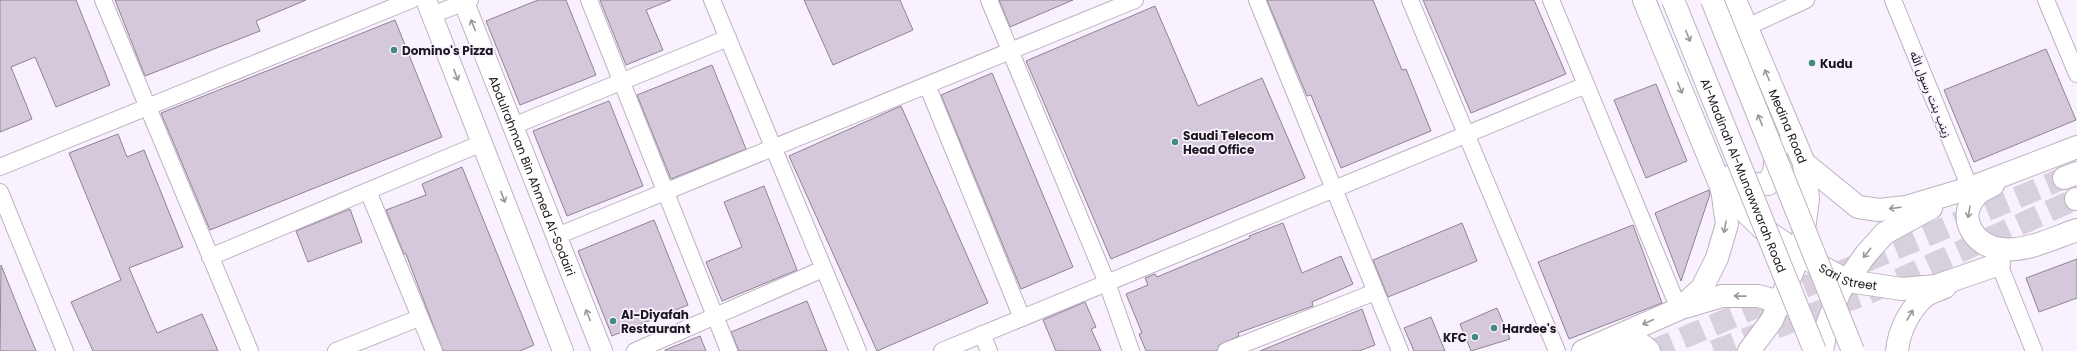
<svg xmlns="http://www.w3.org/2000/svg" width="2077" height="351" font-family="Poppins,Vazirmatn,sans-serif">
  <rect width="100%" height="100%" fill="#f9f1fd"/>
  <g fill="#d5c8da" stroke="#8e8394">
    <path d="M0,0H76L110,85L56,107L35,57L11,67L32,119L0,132Z"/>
    <path d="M115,0H306L256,21L260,31L145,76Z"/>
    <path d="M538,0H566L596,75L520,105L486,21Z"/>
    <path d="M600,0H671L646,10L663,50L626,65Z"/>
    <path d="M804,0H900L913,30L833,65Z"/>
    <path d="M999,0H1073L1010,27Z"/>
    <path d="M1267,0H1373L1402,70L1406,69L1431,131L1341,168L1311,95L1307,96Z"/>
    <path d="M1423,0H1534L1566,74L1471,113Z"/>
    <path d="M1155,6L1198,106L1262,78L1305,178L1111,259L1026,61Z"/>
    <path d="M395,20L442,137L210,230L161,113Z"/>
    <path d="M2046,49L2076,120L1974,162L1944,90Z"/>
    <path d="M712,65L746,149L671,179L637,95Z"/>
    <path d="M992,73L1073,267L1021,289L941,95Z"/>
    <path d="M1656,84L1687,161L1646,178L1614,100Z"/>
    <path d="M609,101L643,186L567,216L533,131Z"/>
    <path d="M901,106L988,303L877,351L789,156Z"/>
    <path d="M118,134L127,157L144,150L183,247L129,268L157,333L202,314L218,351H93L71,302L121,280L69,153Z"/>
    <path d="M462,167L534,345L520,351H443L406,254H404L386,210L426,195L422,184Z"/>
    <path d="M764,186L797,270L722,301L706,262L742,247L724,202Z"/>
    <path d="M1709,190L1710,194L1681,281L1655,213Z"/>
    <path d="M350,209L362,242L308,262L296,231Z"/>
    <path d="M654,220L688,305L612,336L578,251Z"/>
    <path d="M1283,223L1302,273L1341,256L1353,284L1312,302L1313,306L1238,333L1239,336L1219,345L1217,351H1146L1139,334L1142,333L1126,294L1148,285L1145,278L1155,274L1157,277L1250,238L1249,236Z"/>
    <path d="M1462,223L1477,261L1388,297L1373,260Z"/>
    <path d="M1633,225L1662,303L1569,339L1538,262Z"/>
    <path d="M2077,259V298L2039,312L2026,278Z"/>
    <path d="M1,265L21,315L36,351H0Z"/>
    <path d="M807,301L827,351H739L731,332Z"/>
    <path d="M1085,302L1096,327L1091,329L1101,351H1056L1043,320Z"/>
    <path d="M1497,308L1510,339L1471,351L1460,324Z"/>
    <path d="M1362,309L1375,345L1359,351H1260Z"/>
    <path d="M1431,317L1445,351H1414L1404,328Z"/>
    <path d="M700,336L706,351H665V350Z"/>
  </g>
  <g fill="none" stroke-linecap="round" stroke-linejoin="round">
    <g stroke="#d8d0dc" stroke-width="22" stroke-dasharray="22 11" stroke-linecap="butt">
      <path d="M1652,351L2064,178"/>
      <path d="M1714,351L1871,292L2076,199"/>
    </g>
    <defs>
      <g id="minor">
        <path d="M103,0L250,351"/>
        <path d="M589,0L729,351"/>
        <path d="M712,0L858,351"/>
        <path d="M989,0L1107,283L1131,351"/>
        <path d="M1257,0L1400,351"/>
        <path d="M1410,0L1557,351"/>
        <path d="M1551,0L1679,309"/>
        <path d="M1893,0L1970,188"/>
        <path d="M2046,0L2077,74"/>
        <path d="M432,15L470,0"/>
        <path d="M1747,27L1806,0"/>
        <path d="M927,85L1022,318"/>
        <path d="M513,126L728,38"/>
        <path d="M0,167L411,0"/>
        <path d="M368,191L434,351"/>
        <path d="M0,192L65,351"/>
        <path d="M557,236L1135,0"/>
        <path d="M210,257L482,143"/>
        <path d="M1999,264L2034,351"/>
        <path d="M982,334L989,351"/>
        <path d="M336,351L419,318"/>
        <path d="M635,351L823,269"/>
        <path d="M942,351L1586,85"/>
        <path d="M1226,351L1375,292"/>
      </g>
      <g id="tertiary">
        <path d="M426,0L563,351"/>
        <path id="s1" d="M463,0L602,351"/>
      </g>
      <g id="secondary">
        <path d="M1804,163L1858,207L1879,210L1906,207L1970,188L2077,147"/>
        <path d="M1993,185C1987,188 1979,191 1975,197C1956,219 1976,247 2001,249C2027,252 2053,238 2077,230"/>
        <path id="s2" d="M1722,189L1762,228L1809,260L1848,281L1902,289L1936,286L1999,264"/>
        <path d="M1803,237L1808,199L1804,163"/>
        <path d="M1685,307L1722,296H1758L1792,305"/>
        <path d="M1610,345C1624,340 1638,339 1649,351"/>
        <path d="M1583,351L1679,309L1702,288L1717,258L1727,224L1722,189"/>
        <path d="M1749,351L1772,320L1794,268"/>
        <path d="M1822,351L1827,325L1840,291L1866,254L1885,233L1931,208"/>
        <path d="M1897,351C1899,331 1909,310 1925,296C1930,292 1939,290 1945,287"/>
      </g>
      <g id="primary">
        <path d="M1644,0L1722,189"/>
        <path id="s3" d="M1735,0L1804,163"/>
        <path d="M1733,175C1741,184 1756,185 1768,184L1774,172L1777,147"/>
        <path d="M2064,178L2077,173"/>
        <path d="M2076,199H2077"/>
      </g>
    </defs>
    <use href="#minor" stroke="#bdb1c2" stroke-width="18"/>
    <use href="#tertiary" stroke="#bdb1c2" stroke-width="22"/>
    <use href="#secondary" stroke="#bdb1c2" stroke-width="24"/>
    <use href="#primary" stroke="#bdb1c2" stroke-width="24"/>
    <use href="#minor" stroke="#fff" stroke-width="16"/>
    <use href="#tertiary" stroke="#fff" stroke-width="20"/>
    <use href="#secondary" stroke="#fff" stroke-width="22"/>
    <use href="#primary" stroke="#fff" stroke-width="22"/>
    <defs>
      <g id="motorway-bridge">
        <path id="s4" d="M1673,0L1815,351"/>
        <path d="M1712,0L1853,351"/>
      </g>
    </defs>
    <use href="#motorway-bridge" stroke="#bdb1c2" stroke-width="24" stroke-linecap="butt"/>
    <use href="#motorway-bridge" stroke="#fff" stroke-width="22"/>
  </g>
  <defs><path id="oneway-shaft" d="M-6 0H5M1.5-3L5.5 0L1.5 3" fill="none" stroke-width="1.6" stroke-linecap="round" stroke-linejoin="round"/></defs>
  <g stroke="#99979a">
    <use href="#oneway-shaft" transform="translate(473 25) rotate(-112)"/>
    <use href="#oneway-shaft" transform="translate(1688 36) rotate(68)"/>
    <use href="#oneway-shaft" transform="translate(456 75) rotate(69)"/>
    <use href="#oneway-shaft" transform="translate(1767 75) rotate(-113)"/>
    <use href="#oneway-shaft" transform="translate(1680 88) rotate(68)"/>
    <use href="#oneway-shaft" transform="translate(1760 120) rotate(-112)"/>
    <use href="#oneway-shaft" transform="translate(503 197) rotate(69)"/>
    <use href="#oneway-shaft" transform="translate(1895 208) rotate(173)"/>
    <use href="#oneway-shaft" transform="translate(1969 212) rotate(100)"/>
    <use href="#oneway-shaft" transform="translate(1725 227) rotate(100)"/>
    <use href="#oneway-shaft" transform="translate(1867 253) rotate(129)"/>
    <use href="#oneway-shaft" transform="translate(1740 296) rotate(-179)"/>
    <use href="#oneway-shaft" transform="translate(588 315) rotate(-112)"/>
    <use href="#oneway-shaft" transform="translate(1910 315) rotate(-59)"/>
    <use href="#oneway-shaft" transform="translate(1648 322) rotate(156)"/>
  </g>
  <g fill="#458b81" stroke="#f9f1fd" stroke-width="1.5">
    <circle cx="394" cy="50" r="4"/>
    <circle cx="1812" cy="63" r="4"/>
    <circle cx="1175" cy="142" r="4"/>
    <circle cx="613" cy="321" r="4"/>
    <circle cx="1494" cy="328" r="4"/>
    <circle cx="1475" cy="337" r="4"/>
  </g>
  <g text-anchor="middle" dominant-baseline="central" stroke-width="3.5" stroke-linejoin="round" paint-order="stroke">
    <g font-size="12" font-weight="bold" fill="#1c171e" stroke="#f9f1fd" text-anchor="start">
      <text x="402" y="50">Domino's Pizza</text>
      <text x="1820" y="63">Kudu</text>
      <text x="1183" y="135">Saudi Telecom<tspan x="1183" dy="14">Head Office</tspan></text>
      <text x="621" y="314">Al-Diyafah<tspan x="621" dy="14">Restaurant</tspan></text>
      <text x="1502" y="328">Hardee's</text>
      <text x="1467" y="337" text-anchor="end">KFC</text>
    </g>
    <g font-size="12" fill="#1c171e" stroke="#f9f1fd">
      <text transform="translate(1931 94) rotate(68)">زينب بنت رسول الله</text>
      <text stroke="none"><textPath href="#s3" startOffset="137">Medina Road</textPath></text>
      <text stroke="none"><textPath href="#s1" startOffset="189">Abdulrahman Bin Ahmed Al-Sodairi</textPath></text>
      <text stroke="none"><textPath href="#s4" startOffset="189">Al-Madinah Al-Munawwarah Road</textPath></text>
      <text stroke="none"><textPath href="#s2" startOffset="156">Sari Street</textPath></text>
    </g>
  </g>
</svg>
